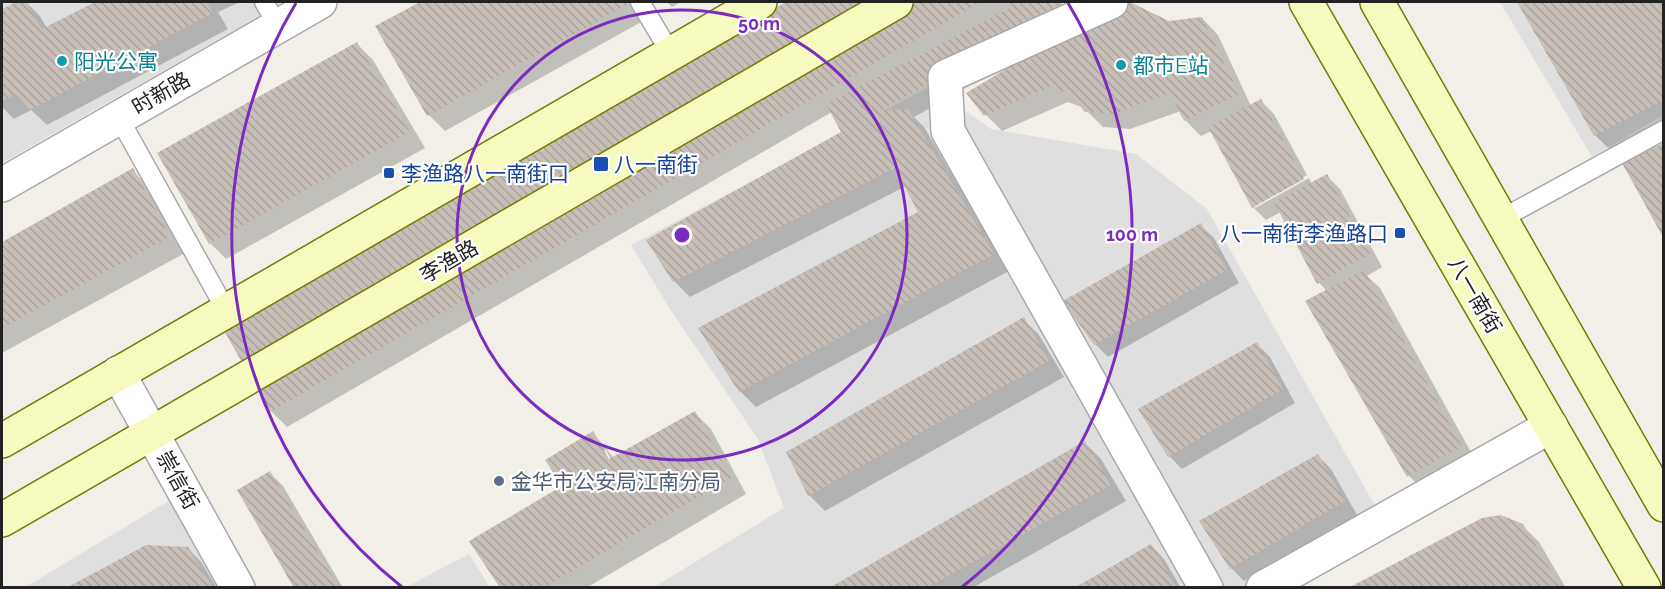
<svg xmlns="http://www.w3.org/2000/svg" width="1665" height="589" font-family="Raleway,'Noto Sans SC',sans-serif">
  <defs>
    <pattern id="building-back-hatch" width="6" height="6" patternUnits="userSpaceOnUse" patternTransform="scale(1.5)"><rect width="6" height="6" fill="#c7bfb8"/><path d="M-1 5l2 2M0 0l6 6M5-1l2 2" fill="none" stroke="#aba49e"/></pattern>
  </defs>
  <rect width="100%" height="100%" fill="#f2efe9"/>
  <g fill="#e0dfdf">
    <path d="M2,2H283L2,163Z"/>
    <path d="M1500,2H1663V115L1592,157Z"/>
    <path d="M931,86L991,129L1136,154L1207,209L1387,527L1283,587H654L784,508L758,439L670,309L631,245Z"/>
    <path d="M170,500L219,588H24Z"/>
    <path d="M469,554L490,587H406Z"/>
  </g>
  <g fill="#0003" fill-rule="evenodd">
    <path d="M20,2H26L40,16L47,28L99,2H240L218,12L228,29L47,125L31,110L14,119L2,107V10Z"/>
    <path d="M423,2H632L643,21L445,131L429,115L377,26Z"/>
    <path d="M667,2H681L672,7Z"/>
    <path d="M789,2H1061L1078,27L1126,2L1169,22L1202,18L1218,35L1251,106L1261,101L1274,114L1307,175L1255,204V208L1309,178L1312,184L1327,176L1340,189L1382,267L1367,276L1380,288L1477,463L1425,492L1409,476L1327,291L1319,283L1281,212L1266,220L1253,207L1212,131L1201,136L1185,120L1181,111L1130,129L1103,127L1084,108L1068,102L1002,131L986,115L1056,40L1055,38L914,117L924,127L1009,271L756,407L740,391L920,213L906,186L690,297L674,281L843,133L832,112L287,427L271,411L224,327Z"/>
    <path d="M1519,2H1624L1625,4L1664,2V124L1611,151L1595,135Z"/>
    <path d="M357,44L373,60L425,148L226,259L210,243Z"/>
    <path d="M132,170L148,186L185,253L2,353V243Z"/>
    <path d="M1200,225L1214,238L1239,283L1108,357L1095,344Z"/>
    <path d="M1023,319L1039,335L1064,377L825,511L809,495Z"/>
    <path d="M1257,344L1270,357L1295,403L1182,469L1169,456Z"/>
    <path d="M695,413L711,429L746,494L586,588H501L564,486L593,433L614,458ZM602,450H606L614,465L612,466Z"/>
    <path d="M1085,443L1101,459L1126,501L972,588H832Z"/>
    <path d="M1318,456L1331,469L1357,515L1244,581L1231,568Z"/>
    <path d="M270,473L283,486L343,588H295Z"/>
    <path d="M1522,525L1539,542L1566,588H1351Z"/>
    <path d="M1151,545L1164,559L1181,588H1077Z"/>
    <path d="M188,548L201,562L217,588H69Z"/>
  </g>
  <g fill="url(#building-back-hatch)">
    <path d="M16,2H26L42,29L95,2H206L213,13L30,110L16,94L2,101V9Z"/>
    <path d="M420,2H626L628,4L427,116L375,26Z"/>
    <path d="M786,2H981L270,412L222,327Z"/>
    <path d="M1006,2H1057L1062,9L882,110L908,109L994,254L739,392L698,328L918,212L895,168L673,282L646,240L841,132L826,104L1010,8Z"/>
    <path d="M1118,2H1130L1169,21L1202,17L1239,94L1184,121L1170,93L1114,114L1085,112L1070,94L1051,86L984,116L966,93Z"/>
    <path d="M1517,2H1618L1620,5L1626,2H1664V57L1658,60L1664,69V100L1594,136Z"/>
    <path d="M357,42L410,132L209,244L157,153Z"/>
    <path d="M1261,99L1304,179L1252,208L1208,127Z"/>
    <path d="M1664,143V239L1622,163Z"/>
    <path d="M133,168L170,237L2,328V242Z"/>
    <path d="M1327,174L1370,254L1317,284L1274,202Z"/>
    <path d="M1201,223L1227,270L1094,345L1063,301Z"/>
    <path d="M1364,270L1462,446L1407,477L1305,301Z"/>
    <path d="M1024,317L1049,361L808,496L786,452Z"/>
    <path d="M1257,342L1283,389L1168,457L1138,409Z"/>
    <path d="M695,411L731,478L543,588H500L469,541L562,486L545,460L593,431L609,459Z"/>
    <path d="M1085,441L1111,485L927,588H829Z"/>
    <path d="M1318,454L1345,501L1230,569L1199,521Z"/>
    <path d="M270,471L339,588H294L237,490Z"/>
    <path d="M1501,515L1523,524L1561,588H1348L1482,518Z"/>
    <path d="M1151,544L1177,588H1074Z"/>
    <path d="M146,545L188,547L213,588H66Z"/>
  </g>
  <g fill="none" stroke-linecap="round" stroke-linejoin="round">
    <defs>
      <g id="service">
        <path d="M264,2L278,26"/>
        <path d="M640,2L670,52"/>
        <path d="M119,118L226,310"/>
        <path d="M1501,219L1664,130"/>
      </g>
      <g id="minor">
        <path d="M1111,2L945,77L948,131L1206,588"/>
        <path d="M2,185L320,2"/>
        <path d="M118,373L238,588"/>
        <path d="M1263,588L1551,426"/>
      </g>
      <g id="secondary">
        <path d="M1306,2L1644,588"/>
        <path d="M1377,2L1664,505"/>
        <path d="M2,441L760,2"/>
        <path d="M2,520L896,2"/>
      </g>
    </defs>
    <use href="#service" stroke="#a9a9a9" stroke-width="21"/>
    <use href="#minor" stroke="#a9a9a9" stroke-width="36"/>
    <use href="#secondary" stroke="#707d05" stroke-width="36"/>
    <use href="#service" stroke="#fff" stroke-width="18"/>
    <use href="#minor" stroke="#fff" stroke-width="33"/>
    <use href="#secondary" stroke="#f7fabf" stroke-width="33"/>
  </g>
  <g fill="none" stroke="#7b2cbf" stroke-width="3">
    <circle cx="682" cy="235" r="225"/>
    <path d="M402 587A450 450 0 0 1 296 3M1068 3A450 450 0 0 1 962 587"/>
  </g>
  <g fill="#0f9aa8" stroke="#fff" stroke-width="2">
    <circle cx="62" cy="61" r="6"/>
    <circle cx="1121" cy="65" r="6"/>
  </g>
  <g fill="#1a4fb4" stroke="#fff" stroke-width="2">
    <rect x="593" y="156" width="16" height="16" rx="3"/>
    <rect x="383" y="167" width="12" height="12" rx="3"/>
    <rect x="1394" y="227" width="12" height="12" rx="3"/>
  </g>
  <circle fill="#5c6f8a" stroke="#fff" stroke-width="2" cx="499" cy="481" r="6"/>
  <g text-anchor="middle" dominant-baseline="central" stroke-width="4.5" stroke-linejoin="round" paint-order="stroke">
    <g font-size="21" fill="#0d838f" stroke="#fff" text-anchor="start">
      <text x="74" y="61">阳光公寓</text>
      <text x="1133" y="65">都市E站</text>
    </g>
    <g font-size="21" fill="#222" stroke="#fff">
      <text transform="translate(161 93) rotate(-30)">时新路</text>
      <text transform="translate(449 261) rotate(-30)">李渔路</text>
      <text transform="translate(1475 295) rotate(60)">八一南街</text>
      <text transform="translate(178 480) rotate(61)">崇信街</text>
    </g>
    <g font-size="21" fill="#164399" stroke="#fff" text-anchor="start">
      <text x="614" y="164">八一南街</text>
      <text x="401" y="173">李渔路八一南街口</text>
      <text x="1388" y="233" text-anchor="end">八一南街李渔路口</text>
    </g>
    <g font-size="21" fill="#4e5e75" stroke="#fff" text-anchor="start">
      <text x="511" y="481">金华市公安局江南分局</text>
    </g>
  </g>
  <circle cx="682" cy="235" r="9" fill="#7b2cbf" stroke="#fff" stroke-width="3"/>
  <g font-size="18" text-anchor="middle" font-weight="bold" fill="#7b2cbf" stroke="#fff" stroke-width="4.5" stroke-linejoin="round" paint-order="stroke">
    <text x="759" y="30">50 m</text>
    <text x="1132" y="241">100 m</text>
  </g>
  <rect width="1665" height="589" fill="none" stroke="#222222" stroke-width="6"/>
</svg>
